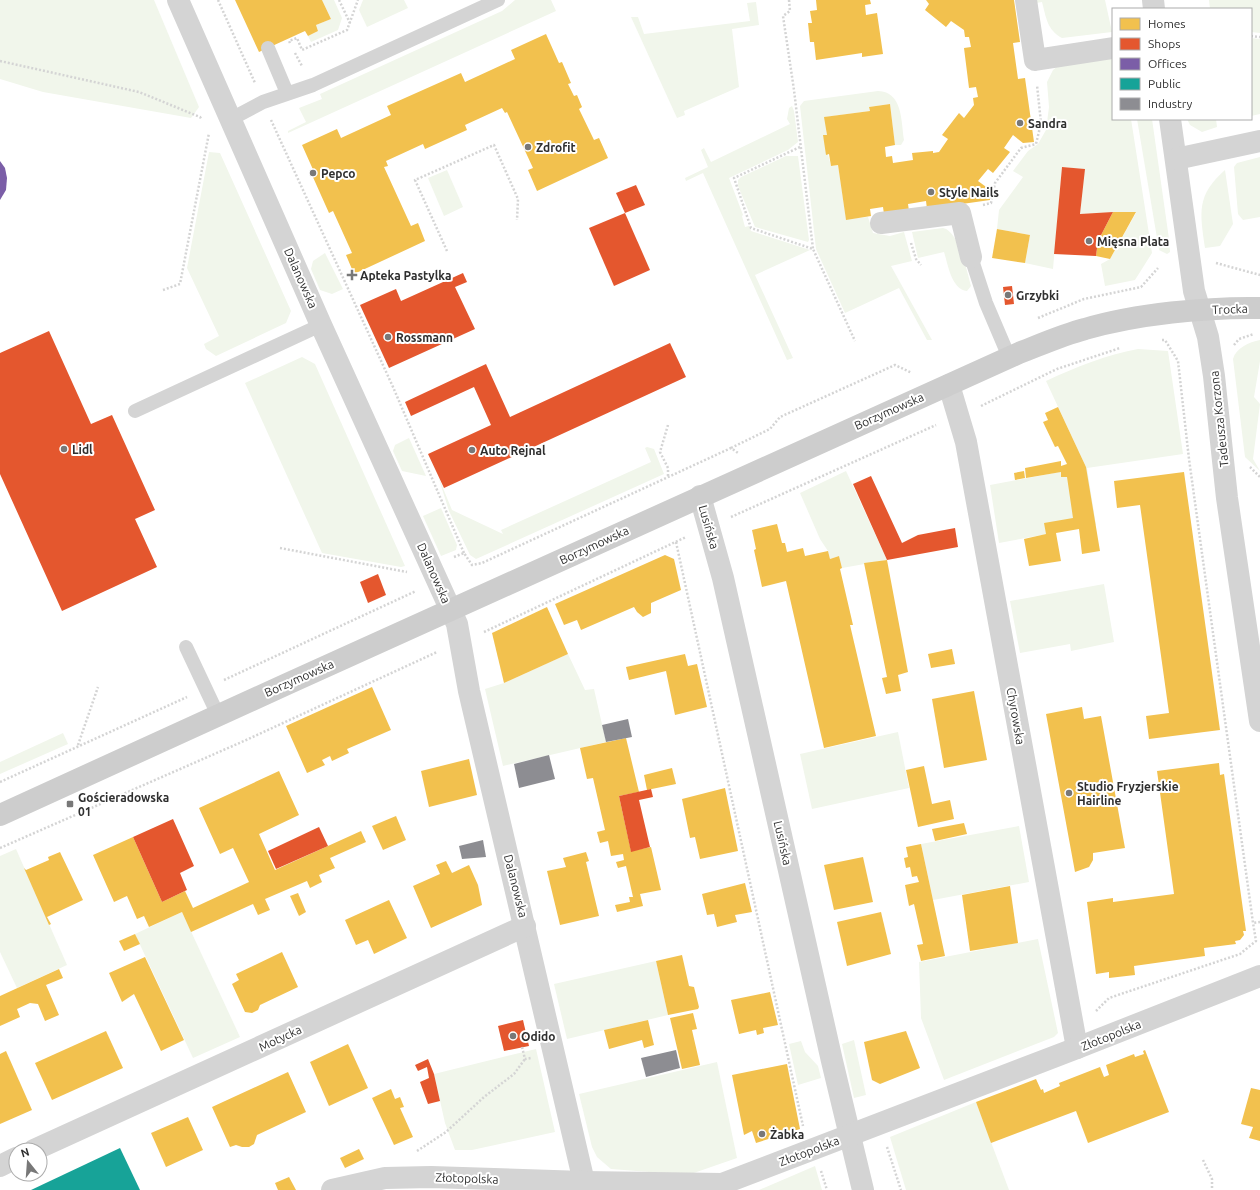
<svg xmlns="http://www.w3.org/2000/svg" width="1260" height="1190" font-family="Ubuntu,sans-serif">
  <rect width="100%" height="100%" fill="#fff"/>
  <g fill="#f1f6eb">
    <path d="M0,0H154L199,107L191,118L43,92L0,79Z"/>
    <path d="M322,0H334L342,18L338,30L311,42L308,36L318,31L316,25L331,19Z"/>
    <path d="M363,0H404L408,8L367,27L359,10Z"/>
    <path d="M515,0H551L556,11L288,133V131L306,122L299,108L322,99L320,94L502,11Z"/>
    <path d="M1036,0H1105L1112,32L1062,38C1047,30 1046,17 1042,2L1036,3Z"/>
    <path d="M1209,0H1260V33L1251,32V9H1210Z"/>
    <path d="M756,2L759,25L732,29L739,87L684,111L685,115L677,118L631,17H638L644,34L750,21L747,3Z"/>
    <path d="M1251,38L1260,39V114L1251,116Z"/>
    <path d="M1113,57V119H1131L1152,253L1135,280L1105,286L1101,264L1110,259L1136,213L1080,214L1084,169L1062,167L1053,269L1025,263L1030,235L997,229L999,210L1023,177L1013,171L1028,151L1038,144L1046,130L1049,107L1047,82L1053,70L1059,65Z"/>
    <path d="M878,91C903,92 901,121 904,140L901,145H895L890,104L869,107L870,111L825,117L827,135H823L831,166L838,165L846,219L868,217L873,233L890,236L904,232L912,261L891,266L932,340H927L899,288L845,313L816,249L800,106L804,101Z"/>
    <path d="M792,106L794,111L798,142L788,150L729,178L743,215L742,216L745,227L749,226L751,231L810,250L755,275L793,358L787,360L703,173L686,181L685,178L708,167L701,150L704,148L711,162L790,124L787,119L789,108Z"/>
    <path d="M1137,119H1152L1169,239L1170,252L1167,254L1159,250Z"/>
    <path d="M1187,119H1216L1217,127L1202,132L1190,125Z"/>
    <path d="M209,152L220,153L291,311L286,323L216,356L206,349L204,344L219,336L187,268Z"/>
    <path d="M786,156H798L809,240L808,242L755,227L738,186V180L741,177Z"/>
    <path d="M1260,157V217L1243,220L1238,214L1234,167L1237,163Z"/>
    <path d="M447,170L463,207L444,216L428,178Z"/>
    <path d="M1225,170L1233,224L1220,246L1205,248C1200,212 1196,196 1225,170Z"/>
    <path d="M943,228C959,231 967,272 971,286L967,291C951,289 948,264 944,252L918,258L912,232Z"/>
    <path d="M325,253L343,289L332,294L320,290L311,269L313,261Z"/>
    <path d="M1260,340V361L1254,397L1260,404L1253,459L1260,471L1245,457L1233,359C1236,348 1249,342 1260,340Z"/>
    <path d="M1138,349L1168,351L1183,454L1087,468L1096,525L999,543L990,485L1086,467L1046,381C1076,367 1106,355 1138,349Z"/>
    <path d="M302,357L315,364L405,566L401,567L322,553L245,383Z"/>
    <path d="M409,438L426,476L402,471L393,451L395,445Z"/>
    <path d="M647,447L654,449L664,474L476,559L470,555L449,511L438,476L452,510L503,534L501,530L651,462L645,448Z"/>
    <path d="M846,471L887,560L842,568L839,556L830,559L828,551L820,539L800,493Z"/>
    <path d="M441,508L457,545L456,550L441,556L423,516Z"/>
    <path d="M1104,584L1114,642L1071,651L1070,644L1020,653L1010,601Z"/>
    <path d="M568,654L585,690L594,689L606,742L503,766L485,689L504,683Z"/>
    <path d="M898,732L909,788L812,809L800,754Z"/>
    <path d="M63,733L68,744L0,774V762Z"/>
    <path d="M1019,826L1029,882L933,900L921,844Z"/>
    <path d="M16,849L67,965L17,988L0,952V856Z"/>
    <path d="M182,912L240,1037L193,1058L135,934Z"/>
    <path d="M1038,939L1058,1033L1054,1037L944,1080L921,1018L919,962Z"/>
    <path d="M656,961L668,1015L567,1039L554,984Z"/>
    <path d="M854,1040L866,1095L854,1098L842,1044Z"/>
    <path d="M801,1041L805,1052L818,1066L821,1078L798,1085L789,1044Z"/>
    <path d="M536,1049L555,1132L472,1150H455L445,1123L434,1074Z"/>
    <path d="M717,1062L737,1158L688,1175L611,1169L597,1157L592,1147L579,1094Z"/>
    <path d="M976,1102L1009,1190H906L890,1137Z"/>
    <path d="M815,1166L822,1190H759Z"/>
  </g>
  <g fill="#f2c14e">
    <path d="M235,0H322L331,19L316,25L318,31L308,36L305,31L259,52Z"/>
    <path d="M816,0H870L871,4L865,5L866,15L877,13L883,54L862,57V53L816,60L814,42H810L808,23H812L810,11L817,10Z"/>
    <path d="M926,0H1014L1020,42L1013,43L1018,79L1025,78L1034,142L1023,143L1013,135L1004,148L1010,152L993,173L988,169L978,181L989,189L990,200L927,209L926,201L908,204L909,211L884,214L883,207L870,209L871,216L846,220L838,165L831,166L829,154L826,155L823,135H827L824,117L870,111L869,107L890,104L895,145L885,147L886,157L892,156L893,163L913,160L912,153L933,151V153L939,152L948,139L942,135L959,113L964,118L974,105L973,98L978,97L976,87L969,88L964,48L971,47L969,37H965L964,30L951,21L946,27L925,10L929,4Z"/>
    <path d="M546,34L559,63L562,62L571,83L568,84L574,96L577,95L582,107L579,109L594,140L599,138L608,158L537,191L528,170L533,168L507,112L505,113L502,108L465,125L467,130L425,149L423,144L386,161L388,166L384,167L411,226L418,223L425,241L354,274L346,255L352,253L333,211L329,213L312,175L315,174L302,145L337,129L341,138L391,115L387,106L461,73L465,82L515,59L511,50Z"/>
    <path d="M1113,212H1136L1110,259L1096,256L1098,241Z"/>
    <path d="M997,229L1030,235L1025,263L992,258Z"/>
    <path d="M1058,407L1086,467L1100,551L1082,554L1079,529L1056,533L1061,561L1029,566L1024,539L1046,534L1044,523L1073,518L1067,477H1061V472L1026,478L1025,468L1061,461V466L1067,464L1058,446L1055,447L1043,422L1048,420L1045,413Z"/>
    <path d="M1024,471L1025,478L1015,480L1014,473Z"/>
    <path d="M1184,472L1220,730L1149,739L1146,716L1169,713L1140,505L1117,508L1114,481Z"/>
    <path d="M777,524L782,543H785L787,552L803,548L805,556L828,551L830,559L839,556L842,568L840,569L853,625H850L876,736L824,748L786,581L762,587L754,550L756,549L752,530Z"/>
    <path d="M665,555L674,559L681,590L651,603V613L643,617L637,612L634,607L581,630L577,620L564,625L555,604Z"/>
    <path d="M887,560L908,672L898,675L901,691L886,694L882,678L887,677L864,563Z"/>
    <path d="M547,607L568,654L504,683L492,633Z"/>
    <path d="M952,649L955,664L931,668L928,654Z"/>
    <path d="M685,654L688,666L697,664L707,707L675,715L666,671L629,680L626,667Z"/>
    <path d="M372,687L391,730L347,749L349,753L332,761L330,756L322,760L325,765L307,773L286,726Z"/>
    <path d="M974,691L987,760L944,768L932,699Z"/>
    <path d="M1082,707L1084,719L1101,716L1125,848L1093,853V860L1089,867L1075,872L1046,714Z"/>
    <path d="M626,738L639,792L619,796L631,851L651,847L661,890L640,894L643,906L617,912L615,905L630,902L629,897H633L626,866L618,868L616,862L624,860L623,854L611,856L608,841L600,843L597,832L605,830L593,778L587,779L580,748Z"/>
    <path d="M469,759L477,795L429,807L421,771Z"/>
    <path d="M1219,763L1220,775L1224,774L1246,931H1243L1244,935L1240,940L1235,941L1236,944L1204,948L1205,956L1134,966L1135,975L1109,978V972L1096,974L1087,902L1113,898V902L1174,894L1157,771Z"/>
    <path d="M924,766L932,804L950,800L954,819L918,827L906,770Z"/>
    <path d="M672,768L676,784L647,790L644,775Z"/>
    <path d="M279,771L299,815L259,834L275,870L361,831L366,842L330,858L335,868L319,875L322,882L310,888L307,881L265,899L270,910L258,915L253,904L191,932L182,912L149,927L144,916L137,919L127,896L114,902L93,855L133,837L162,902L185,891L193,908L249,882L233,848L220,854L199,808Z"/>
    <path d="M725,788L738,851L700,859L695,837L690,838L682,799Z"/>
    <path d="M396,816L406,840L383,850L372,826Z"/>
    <path d="M964,823L967,834L935,841L932,829Z"/>
    <path d="M921,844L945,956L921,961L917,945L923,944L914,904L909,906L905,885L919,882L917,876L912,877L910,867L906,868L904,858L908,857L906,847Z"/>
    <path d="M60,852L83,900L47,917L51,924L49,925L24,868L26,870L49,860L48,857Z"/>
    <path d="M586,852L589,861L586,862L599,916L560,925L547,871L566,867L563,858Z"/>
    <path d="M863,857L873,902L834,910L824,865Z"/>
    <path d="M446,861L452,873L469,865L478,885L482,905L431,928L413,886L440,874L436,865Z"/>
    <path d="M745,883L752,912L735,915L737,922L717,927L714,914L707,915L702,894Z"/>
    <path d="M1010,886L1018,943L970,951L962,895Z"/>
    <path d="M298,893L306,912L299,916L290,896Z"/>
    <path d="M389,900L407,938L374,954L368,940L356,945L345,920Z"/>
    <path d="M881,912L891,954L847,966L837,922Z"/>
    <path d="M135,934L140,944L124,951L119,941Z"/>
    <path d="M282,952L298,987L260,1005L258,1010L252,1013L245,1012L232,984L239,980L236,974Z"/>
    <path d="M682,955L689,986L694,987L699,1007L698,1009L668,1015L656,961Z"/>
    <path d="M145,957L184,1040L161,1051L134,994L122,1002L109,973Z"/>
    <path d="M59,969L63,978L46,985L59,1015L45,1021L38,1004L30,1003L17,1009L20,1017L0,1026V996Z"/>
    <path d="M770,992L778,1025L763,1028L764,1033L757,1035L756,1030L739,1034L731,1000Z"/>
    <path d="M693,1013L697,1029L692,1030L700,1065L682,1069L670,1018Z"/>
    <path d="M648,1020L654,1045L644,1048L642,1040L609,1049L604,1030Z"/>
    <path d="M106,1031L123,1068L52,1100L35,1063Z"/>
    <path d="M906,1031L920,1068L880,1084L872,1080L864,1042Z"/>
    <path d="M348,1044L368,1088L329,1106L310,1062Z"/>
    <path d="M1145,1050L1169,1112L1088,1143L1076,1111L991,1143L976,1102L1036,1079L1041,1090L1043,1089L1044,1093L1060,1086L1059,1083L1100,1067L1104,1077L1109,1075L1106,1065L1134,1054L1135,1057L1144,1054L1143,1051Z"/>
    <path d="M6,1051L32,1110L0,1124V1054Z"/>
    <path d="M787,1064L800,1129L756,1143L752,1131L744,1135L732,1075Z"/>
    <path d="M288,1072L306,1112L257,1135L254,1144L249,1147H242L236,1145L230,1147L212,1107Z"/>
    <path d="M1251,1088L1260,1090V1141L1249,1138L1253,1127L1241,1124Z"/>
    <path d="M391,1089L395,1099L400,1097L404,1107L400,1108L413,1137L394,1145L372,1098Z"/>
    <path d="M188,1117L203,1150L166,1167L151,1133Z"/>
    <path d="M359,1149L364,1159L345,1168L340,1158Z"/>
    <path d="M289,1177L296,1190H278L275,1183Z"/>
  </g>
  <g fill="#e4572e">
    <path d="M1062,167L1085,169L1080,214L1113,212L1098,241L1096,256L1054,254Z"/>
    <path d="M636,185L645,205L625,213L616,193Z"/>
    <path d="M625,213L650,270L614,286L589,228Z"/>
    <path d="M463,273L467,282L455,287L475,329L389,368L360,305L396,289L401,301Z"/>
    <path d="M1012,286L1014,304L1005,305L1003,287Z"/>
    <path d="M49,331L91,424L112,415L155,510L135,519L157,567L62,611L0,474V353Z"/>
    <path d="M670,343L686,377L444,488L428,454L491,425L474,387L411,416L405,402L486,364L510,417Z"/>
    <path d="M871,476L902,543L918,535L955,528L958,547L887,560L853,484Z"/>
    <path d="M378,574L386,595L368,603L360,582Z"/>
    <path d="M651,789L653,797L639,800L650,847L631,852L619,796Z"/>
    <path d="M173,819L194,866L180,873L187,890L162,902L133,837Z"/>
    <path d="M319,827L328,846L276,869L268,851Z"/>
    <path d="M523,1020L529,1046L504,1051L498,1026Z"/>
    <path d="M428,1059L434,1074L440,1101L428,1104L420,1082L429,1078L427,1067L418,1071L415,1065Z"/>
  </g>
  <path fill="#7b5ea7" d="M0,161L5,168L7,178L6,190L0,200Z"/>
  <path fill="#17a398" d="M120,1148L140,1190H31Z"/>
  <g fill="#8d8d92">
    <path d="M628,719L632,737L606,742L602,725Z"/>
    <path d="M549,755L555,779L519,788L514,764Z"/>
    <path d="M483,840L486,857L462,859L459,846Z"/>
    <path d="M676,1050L680,1068L646,1077L641,1058Z"/>
  </g>
  <g fill="none" stroke-linecap="round" stroke-linejoin="round">
    <g stroke="#d4d4d4" stroke-width="2.5" stroke-dasharray="2 2" stroke-linecap="butt">
      <path d="M218,0L255,83"/>
      <path d="M339,0L350,23"/>
      <path d="M789,0L790,11L783,16L794,90L813,249"/>
      <path d="M1251,36L1260,37"/>
      <path d="M290,43L289,41L297,38L302,50L347,30L358,0"/>
      <path d="M295,53L302,66"/>
      <path d="M0,61L139,92L200,117L202,120"/>
      <path d="M271,120L393,387L464,553"/>
      <path d="M800,147L734,178L751,228L813,249L855,341"/>
      <path d="M983,205L991,203L995,183L1021,148L1036,144L1041,123L1037,85"/>
      <path d="M911,243L916,259L921,265"/>
      <path d="M447,251L415,180L494,145L518,199L517,220"/>
      <path d="M1216,263L1260,275"/>
      <path d="M163,290L180,284L209,133"/>
      <path d="M1038,318L1084,299L1141,287L1158,268"/>
      <path d="M1162,340H1165L1178,361L1189,459L1253,923L1260,922"/>
      <path d="M1234,345L1239,339L1254,334"/>
      <path d="M981,406L1057,369L1120,348"/>
      <path d="M668,425L660,452L668,468V477"/>
      <path d="M731,448L770,429L780,417L895,365L912,373"/>
      <path d="M1250,467L1260,477"/>
      <path d="M731,517L936,425"/>
      <path d="M676,542L803,1126"/>
      <path d="M280,548L407,572"/>
      <path d="M454,557L464,553L472,565L482,563L731,448L738,453"/>
      <path d="M484,632L686,537"/>
      <path d="M224,680L416,591"/>
      <path d="M78,745L98,687"/>
      <path d="M0,782L187,697"/>
      <path d="M0,848L244,741L437,652"/>
      <path d="M1096,1011L1109,998L1240,954L1256,941L1253,923"/>
      <path d="M522,1047L525,1059L531,1058"/>
      <path d="M887,1147L901,1190"/>
      <path d="M417,1151L446,1132L484,1097L514,1074L525,1059"/>
      <path d="M1203,1160L1212,1179V1190"/>
      <path d="M821,1171L827,1190"/>
    </g>
    <g stroke="#d4d4d4" stroke-width="14">
      <path d="M268,48L287,93"/>
      <path d="M231,119L263,102L313,85L498,0"/>
      <path d="M971,257L986,303L1009,357"/>
      <path d="M135,411L321,325"/>
      <path d="M186,647L218,715"/>
    </g>
    <g stroke="#d4d4d4" stroke-width="22">
      <path d="M178,0L321,325L457,624L469,691L584,1182"/>
      <path d="M1026,0L1035,60L1113,48"/>
      <path d="M1153,0L1154,9"/>
      <path d="M1170,119L1194,291L1208,337L1214,376L1227,498L1260,721"/>
      <path d="M1176,159L1260,141"/>
      <path d="M881,223L960,213L971,257"/>
      <path d="M949,385L966,442L1077,1048"/>
      <path d="M700,496L723,578L832,1061L863,1190"/>
      <path d="M34,1150L525,926"/>
      <path d="M0,1166L16,1158"/>
      <path d="M332,1190L385,1178L431,1177L584,1182L722,1184L1077,1048L1260,976"/>
    </g>
    <path stroke="#cdcdcd" stroke-width="22" d="M0,815L287,684L1019,353C1040,345 1062,335 1085,329C1136,314 1207,307 1260,308"/>
  </g>
  <g fill="#787878" stroke="#fff" stroke-width="1.5">
    <circle cx="1020" cy="123" r="4"/>
    <circle cx="528" cy="147" r="4"/>
    <circle cx="313" cy="173" r="4"/>
    <circle cx="931" cy="192" r="4"/>
    <circle cx="1089" cy="241" r="4"/>
    <path d="M350 269h4v4h4v4h-4v4h-4v-4h-4v-4h4z"/>
    <circle cx="1008" cy="295" r="4"/>
    <circle cx="388" cy="337" r="4"/>
    <circle cx="64" cy="449" r="4"/>
    <circle cx="472" cy="450" r="4"/>
    <circle cx="1069" cy="793" r="4"/>
    <rect x="66" y="800" width="8" height="8" rx="2"/>
    <circle cx="513" cy="1036" r="4"/>
    <circle cx="762" cy="1134" r="4"/>
  </g>
  <g text-anchor="middle" dominant-baseline="central" stroke-width="4" stroke-linejoin="round" paint-order="stroke">
    <g font-size="12" font-weight="bold" fill="#2f2f2f" stroke="#fff" text-anchor="start">
      <text x="1028" y="123">Sandra</text>
      <text x="536" y="147">Zdrofit</text>
      <text x="321" y="173">Pepco</text>
      <text x="939" y="192">Style Nails</text>
      <text x="1097" y="241">Mięsna Plata</text>
      <text x="360" y="275">Apteka Pastylka</text>
      <text x="1016" y="295">Grzybki</text>
      <text x="396" y="337">Rossmann</text>
      <text x="72" y="449">Lidl</text>
      <text x="480" y="450">Auto Rejnal</text>
      <text x="1077" y="786">Studio Fryzjerskie<tspan x="1077" dy="14">Hairline</tspan></text>
      <text x="78" y="797">Gościeradowska<tspan x="78" dy="14">01</tspan></text>
      <text x="521" y="1036">Odido</text>
      <text x="770" y="1134">Żabka</text>
    </g>
    <g font-size="12" fill="#2f2f2f" stroke="#fff">
      <text transform="translate(301 278) rotate(66)">Dalanowska</text>
      <text transform="translate(1230 309) rotate(-2)">Trocka</text>
      <text transform="translate(889 411) rotate(-24)">Borzymowska</text>
      <text transform="translate(1219 419) rotate(-96)">Tadeusza Korzona</text>
      <text transform="translate(709 527) rotate(74)">Lusińska</text>
      <text transform="translate(594 545) rotate(-25)">Borzymowska</text>
      <text transform="translate(434 573) rotate(66)">Dalanowska</text>
      <text transform="translate(299 678) rotate(-24)">Borzymowska</text>
      <text transform="translate(1016 716) rotate(80)">Chyrowska</text>
      <text transform="translate(783 843) rotate(77)">Lusińska</text>
      <text transform="translate(516 886) rotate(76)">Dalanowska</text>
      <text transform="translate(1111 1035) rotate(-22)">Złotopolska</text>
      <text transform="translate(280 1038) rotate(-25)">Motycka</text>
      <text transform="translate(809 1151) rotate(-21)">Złotopolska</text>
      <text transform="translate(467 1178) rotate(2)">Złotopolska</text>
    </g>
  </g>
  <rect x="1112" y="8" width="140" height="112" fill="#ffffff" stroke="#acacac"/>
  <rect x="1120" y="18" width="20" height="12" fill="#f2c14e" stroke="#acacac"/>
  <text x="1148" y="28" font-size="12" fill="#2f2f2f">Homes</text>
  <rect x="1120" y="38" width="20" height="12" fill="#e4572e" stroke="#acacac"/>
  <text x="1148" y="48" font-size="12" fill="#2f2f2f">Shops</text>
  <rect x="1120" y="58" width="20" height="12" fill="#7b5ea7" stroke="#acacac"/>
  <text x="1148" y="68" font-size="12" fill="#2f2f2f">Offices</text>
  <rect x="1120" y="78" width="20" height="12" fill="#17a398" stroke="#acacac"/>
  <text x="1148" y="88" font-size="12" fill="#2f2f2f">Public</text>
  <rect x="1120" y="98" width="20" height="12" fill="#8d8d92" stroke="#acacac"/>
  <text x="1148" y="108" font-size="12" fill="#2f2f2f">Industry</text>
  <g transform="translate(28 1162) rotate(343)"><circle r="19" fill="#ffffff" stroke="#acacac"/>
  <path d="M0-3L7 15L0 10L-7 15Z" fill="#787878"/>
  <text y="-6" font-size="11" font-weight="bold" text-anchor="middle" fill="#2f2f2f">N</text>
  </g>
</svg>
